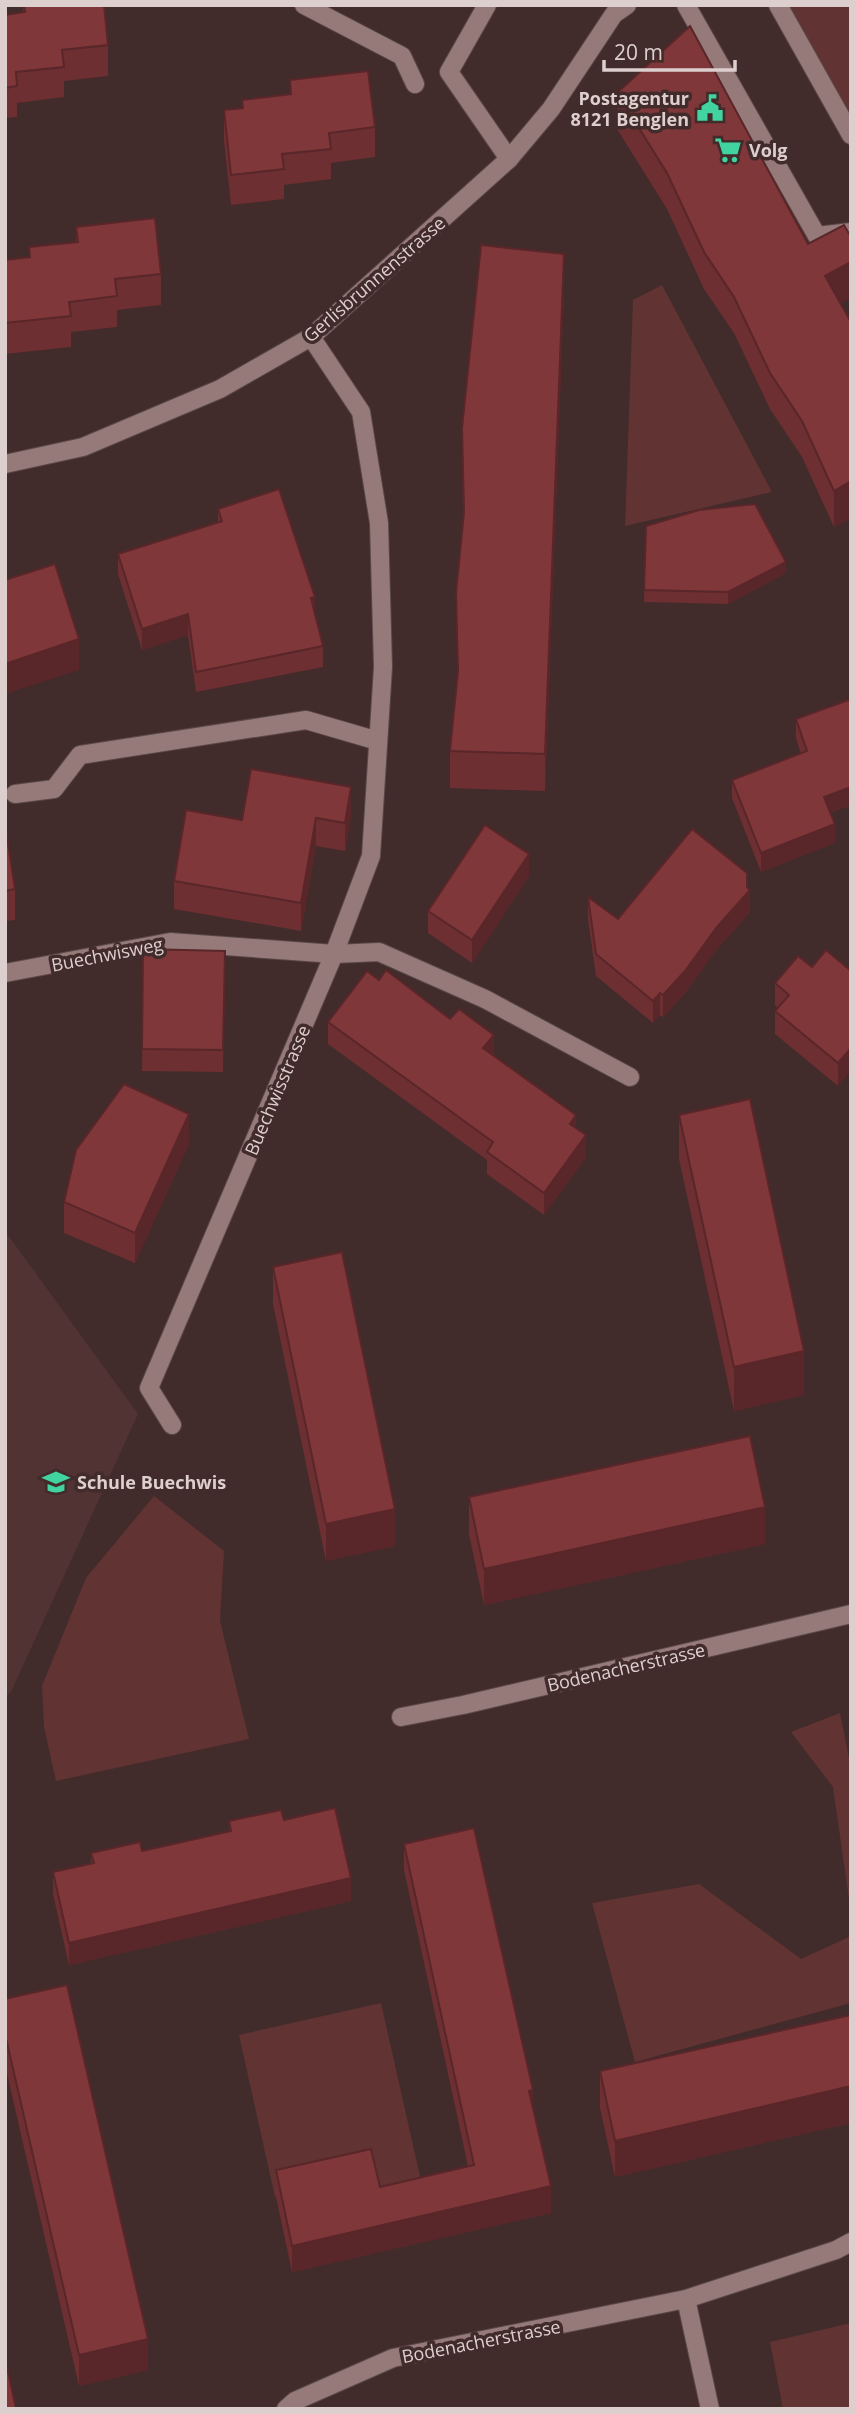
<svg xmlns="http://www.w3.org/2000/svg" width="856" height="2414" font-family="'Open Sans',sans-serif">
  <rect width="100%" height="100%" fill="#422b2b"/>
  <path fill="#513333" d="M5,1231L138,1414L11,1692L5,1697Z"/>
  <g fill="#623333">
    <path d="M780,5H851V118Z"/>
    <path d="M662,285L772,492L625,526L633,300Z"/>
    <path d="M154,1496L224,1551L220,1621L249,1739L56,1781L44,1727L42,1686L86,1578Z"/>
    <path d="M840,1713L851,1768V1913L833,1787L791,1732Z"/>
    <path d="M699,1884L801,1959L851,1936V2003L635,2062L592,1903Z"/>
    <path d="M381,2003L426,2203L380,2213L371,2175L275,2197L239,2035Z"/>
    <path d="M851,2323V2409H783L770,2342Z"/>
  </g>
  <g fill="none" stroke-linecap="round" stroke-linejoin="round">
    <defs>
      <g id="minor">
        <path d="M304,5L402,56L415,84"/>
        <path d="M487,5L449,72L509,159"/>
        <path d="M686,5L817,236L851,232"/>
        <path d="M778,5L851,135"/>
        <path d="M5,464L83,447L220,389L311,337L509,159L551,109L614,14L627,5"/>
        <path d="M15,794L54,789L80,755L306,720L378,741"/>
        <path d="M5,973L170,942L334,954L379,952L485,999L630,1077"/>
        <path d="M172,1425L149,1388L334,954L371,856L383,667L379,523L361,412L311,337"/>
        <path d="M401,1717L463,1705L851,1614"/>
        <path d="M686,2299L710,2409"/>
        <path d="M286,2409L295,2401L393,2358L686,2299L836,2250L851,2242"/>
      </g>
    </defs>
    <use href="#minor" stroke="#5b4848" stroke-width="20"/>
    <use href="#minor" stroke="#957a79" stroke-width="18"/>
  </g>
  <g fill="#6d2f32">
    <path d="M23,5H104L108,45V76L64,81V97L17,103V117L5,118V15L23,13Z"/>
    <path d="M290,80L375,127V157L331,163V179L284,185V199L231,205L224,141V110L242,108V100L290,94Z"/>
    <path d="M617,93L841,304L851,322V518L834,527L802,457L770,409L734,333L704,289L667,209L617,129Z"/>
    <path d="M76,227L161,274V305L117,310V327L71,332V347L5,354V260L29,257V247L76,242Z"/>
    <path d="M564,291L545,791L450,788V751L458,681L456,593L463,518L462,428Z"/>
    <path d="M218,509L315,615L323,646V667L196,692L188,635L142,650L118,574V554L218,522Z"/>
    <path d="M646,526L786,573L728,604L644,602Z"/>
    <path d="M851,699V805L830,813L835,843L761,872L732,798V780L801,754L796,738V719Z"/>
    <path d="M351,815L345,851L316,846L301,931L174,909V881L242,820Z"/>
    <path d="M5,824L15,889V920L5,921Z"/>
    <path d="M529,876L472,963L428,933V911Z"/>
    <path d="M747,887L750,912L717,949L685,993L663,1017L660,1015L653,1023L596,976L588,919V897L618,919Z"/>
    <path d="M143,949L225,951L223,1072L142,1071Z"/>
    <path d="M812,967L851,971L838,1086L775,1034V1011L778,1008L775,1005V983Z"/>
    <path d="M379,980L494,1056L576,1128L586,1157L544,1215L487,1174V1160L328,1044V1022Z"/>
    <path d="M679,1115L804,1395L734,1411L679,1159Z"/>
    <path d="M189,1144L135,1263L64,1233V1202Z"/>
    <path d="M273,1267L395,1546L326,1561L273,1304Z"/>
    <path d="M469,1497L765,1544L484,1605L469,1534Z"/>
    <path d="M284,1820L351,1901L69,1965L53,1894V1872L91,1863V1853L142,1851L229,1832V1821Z"/>
    <path d="M404,1844L533,2108L551,2213L292,2272L276,2197V2170L380,2187L468,2166L404,1870Z"/>
    <path d="M5,1999L148,2370L79,2386L5,2065Z"/>
    <path d="M851,2015V2123L615,2177L600,2108V2071Z"/>
  </g>
  <g fill="#592629">
    <path d="M564,254V291L545,791V754Z"/>
    <path d="M851,262V298L825,312V276Z"/>
    <path d="M851,481V518L834,527V491Z"/>
    <path d="M786,562V573L728,604V592Z"/>
    <path d="M315,597V618L311,598Z"/>
    <path d="M188,614V635L142,650V629Z"/>
    <path d="M79,639V670L5,694V664Z"/>
    <path d="M351,787V815L345,851V823Z"/>
    <path d="M851,787V805L824,815V797Z"/>
    <path d="M316,818V846L301,931V903Z"/>
    <path d="M835,824V843L761,872V853Z"/>
    <path d="M529,854V876L472,963V940Z"/>
    <path d="M750,890V912L717,949L685,993L663,1017V995L717,927Z"/>
    <path d="M660,993V1015L653,1023V1001Z"/>
    <path d="M494,1035V1057L483,1048Z"/>
    <path d="M851,1048V1071L838,1086V1063Z"/>
    <path d="M189,1114V1144L135,1263V1233Z"/>
    <path d="M576,1115V1137L570,1124Z"/>
    <path d="M586,1135V1157L544,1215V1193Z"/>
    <path d="M804,1351V1395L734,1411V1367Z"/>
    <path d="M765,1507V1544L484,1605V1569Z"/>
    <path d="M395,1509V1546L326,1561V1524Z"/>
    <path d="M351,1878V1901L69,1965V1943Z"/>
    <path d="M851,2086V2123L615,2177V2141Z"/>
    <path d="M533,2090V2117L529,2091Z"/>
    <path d="M551,2186V2213L292,2272V2246Z"/>
    <path d="M148,2339V2370L79,2386V2355Z"/>
  </g>
  <g fill="#7f373a" stroke="#592629" stroke-width="2">
    <path d="M24,5H104L108,45L62,50L64,67L16,72L17,86L5,88V15L25,12Z"/>
    <path d="M690,26L808,244L844,225L851,237V262L825,276L851,322V481L834,491L802,421L770,373L734,297L704,252L667,173L617,93Z"/>
    <path d="M368,71L375,127L329,133L331,149L282,154L284,169L231,175L224,110L243,108L242,100L291,94L290,80Z"/>
    <path d="M155,218L161,274L115,279L117,296L69,302L71,316L5,323V260L30,257L29,247L78,242L76,227Z"/>
    <path d="M481,245L564,254L545,754L450,751L458,671L456,593L464,512L462,428Z"/>
    <path d="M279,489L315,597L311,598L323,646L196,672L188,614L142,629L118,554L222,521L218,509Z"/>
    <path d="M755,504L786,562L728,592L644,590L646,526L699,510Z"/>
    <path d="M55,564L79,639L5,664V580Z"/>
    <path d="M851,699V787L824,797L835,824L761,853L732,780L807,751L796,719Z"/>
    <path d="M251,769L351,787L345,823L316,818L301,903L174,881L186,810L242,820Z"/>
    <path d="M5,824L15,889L5,891Z"/>
    <path d="M485,825L529,854L472,940L428,911Z"/>
    <path d="M692,829L747,873V887L750,890L717,927L685,971L663,995L660,993L653,1001L596,954L588,897L618,919Z"/>
    <path d="M143,949L225,951L223,1050L142,1049Z"/>
    <path d="M826,950L851,971V1048L838,1063L775,1011L789,995L775,983L798,956L812,967Z"/>
    <path d="M386,970L450,1019L459,1009L494,1035L483,1048L576,1115L570,1124L586,1135L544,1193L487,1152L493,1142L328,1022L367,971L379,980Z"/>
    <path d="M124,1084L189,1114L135,1233L64,1202L76,1150Z"/>
    <path d="M750,1099L804,1351L734,1367L679,1115Z"/>
    <path d="M342,1252L395,1509L326,1524L273,1267Z"/>
    <path d="M750,1436L765,1507L484,1569L469,1497Z"/>
    <path d="M335,1808L351,1878L69,1943L53,1872L94,1863L91,1853L140,1842L142,1851L231,1831L229,1821L281,1810L284,1820Z"/>
    <path d="M474,1828L533,2090L529,2091L551,2186L292,2246L276,2170L371,2149L380,2187L474,2165L404,1844Z"/>
    <path d="M67,1985L148,2339L79,2355L5,2034V1999Z"/>
    <path d="M851,2015V2086L615,2141L600,2071Z"/>
    <path d="M5,2357L16,2409H5Z"/>
  </g>
  <defs>
    <symbol id="civic-bare" viewBox="-9 -9 18 18"><path d="M-.6-6.5H3V-4.5H.6V-3L4-1V1h2V6H-6V1h2V-1L-.6-3ZM-1.2 2.5V6h2.4V2.5Z" fill="#42d4a0" stroke="#422b2b" stroke-width="2.5" paint-order="stroke"/></symbol>
    <symbol id="supermarket-bare" viewBox="-9 -9 18 18"><path d="M-6-5.5h2.5l.6 2H6L4.5 2H-2.5L-4.4-4H-6ZM-1.5 3.2a1.3 1.3 0 1 0 .1 0ZM3 3.2a1.3 1.3 0 1 0 .1 0Z" fill="#42d4a0" stroke="#422b2b" stroke-width="2.5" paint-order="stroke"/></symbol>
    <symbol id="school-bare" viewBox="-9 -9 18 18"><path d="M0-5L7-2L0 1L-7-2ZM-4 1L0 2.5L4 1V4Q0 6-4 4Z" fill="#42d4a0" stroke="#422b2b" stroke-width="2.5" paint-order="stroke"/></symbol>
  </defs>
  <g fill-rule="evenodd">
    <use href="#civic-bare" x="691" y="89" width="38" height="38"/>
    <use href="#supermarket-bare" x="709" y="131" width="38" height="38"/>
    <use href="#school-bare" x="37" y="1463" width="38" height="38"/>
  </g>
  <g text-anchor="middle" dominant-baseline="central" stroke-width="7" stroke-linejoin="round" paint-order="stroke">
    <g font-size="18" font-weight="bold" fill="#decfcf" stroke="#422b2b" text-anchor="start">
      <text x="689" y="98" text-anchor="end">Postagentur<tspan x="689" dy="21">8121 Benglen</tspan></text>
      <text x="749" y="150">Volg</text>
      <text x="77" y="1482">Schule Buechwis</text>
    </g>
    <g font-size="18" fill="#decfcf" stroke="#422b2b">
      <text transform="translate(374 279) rotate(-41)">Gerlisbrunnenstrasse</text>
      <text transform="translate(107 954) rotate(-11)">Buechwisweg</text>
      <text transform="translate(277 1090) rotate(-67)">Buechwisstrasse</text>
      <text transform="translate(626 1667) rotate(-13)">Bodenacherstrasse</text>
      <text transform="translate(481 2341) rotate(-11)">Bodenacherstrasse</text>
    </g>
  </g>
  <rect width="856" height="2414" fill="none" stroke="#decfcf" stroke-width="14"/>
  <path d="M604 60v10h131v-10" fill="none" stroke="#decfcf" stroke-width="3.5"/>
  <text x="614" y="60" font-size="21" fill="#decfcf" stroke="#422b2b" stroke-width="5" paint-order="stroke">20 m</text>
</svg>
